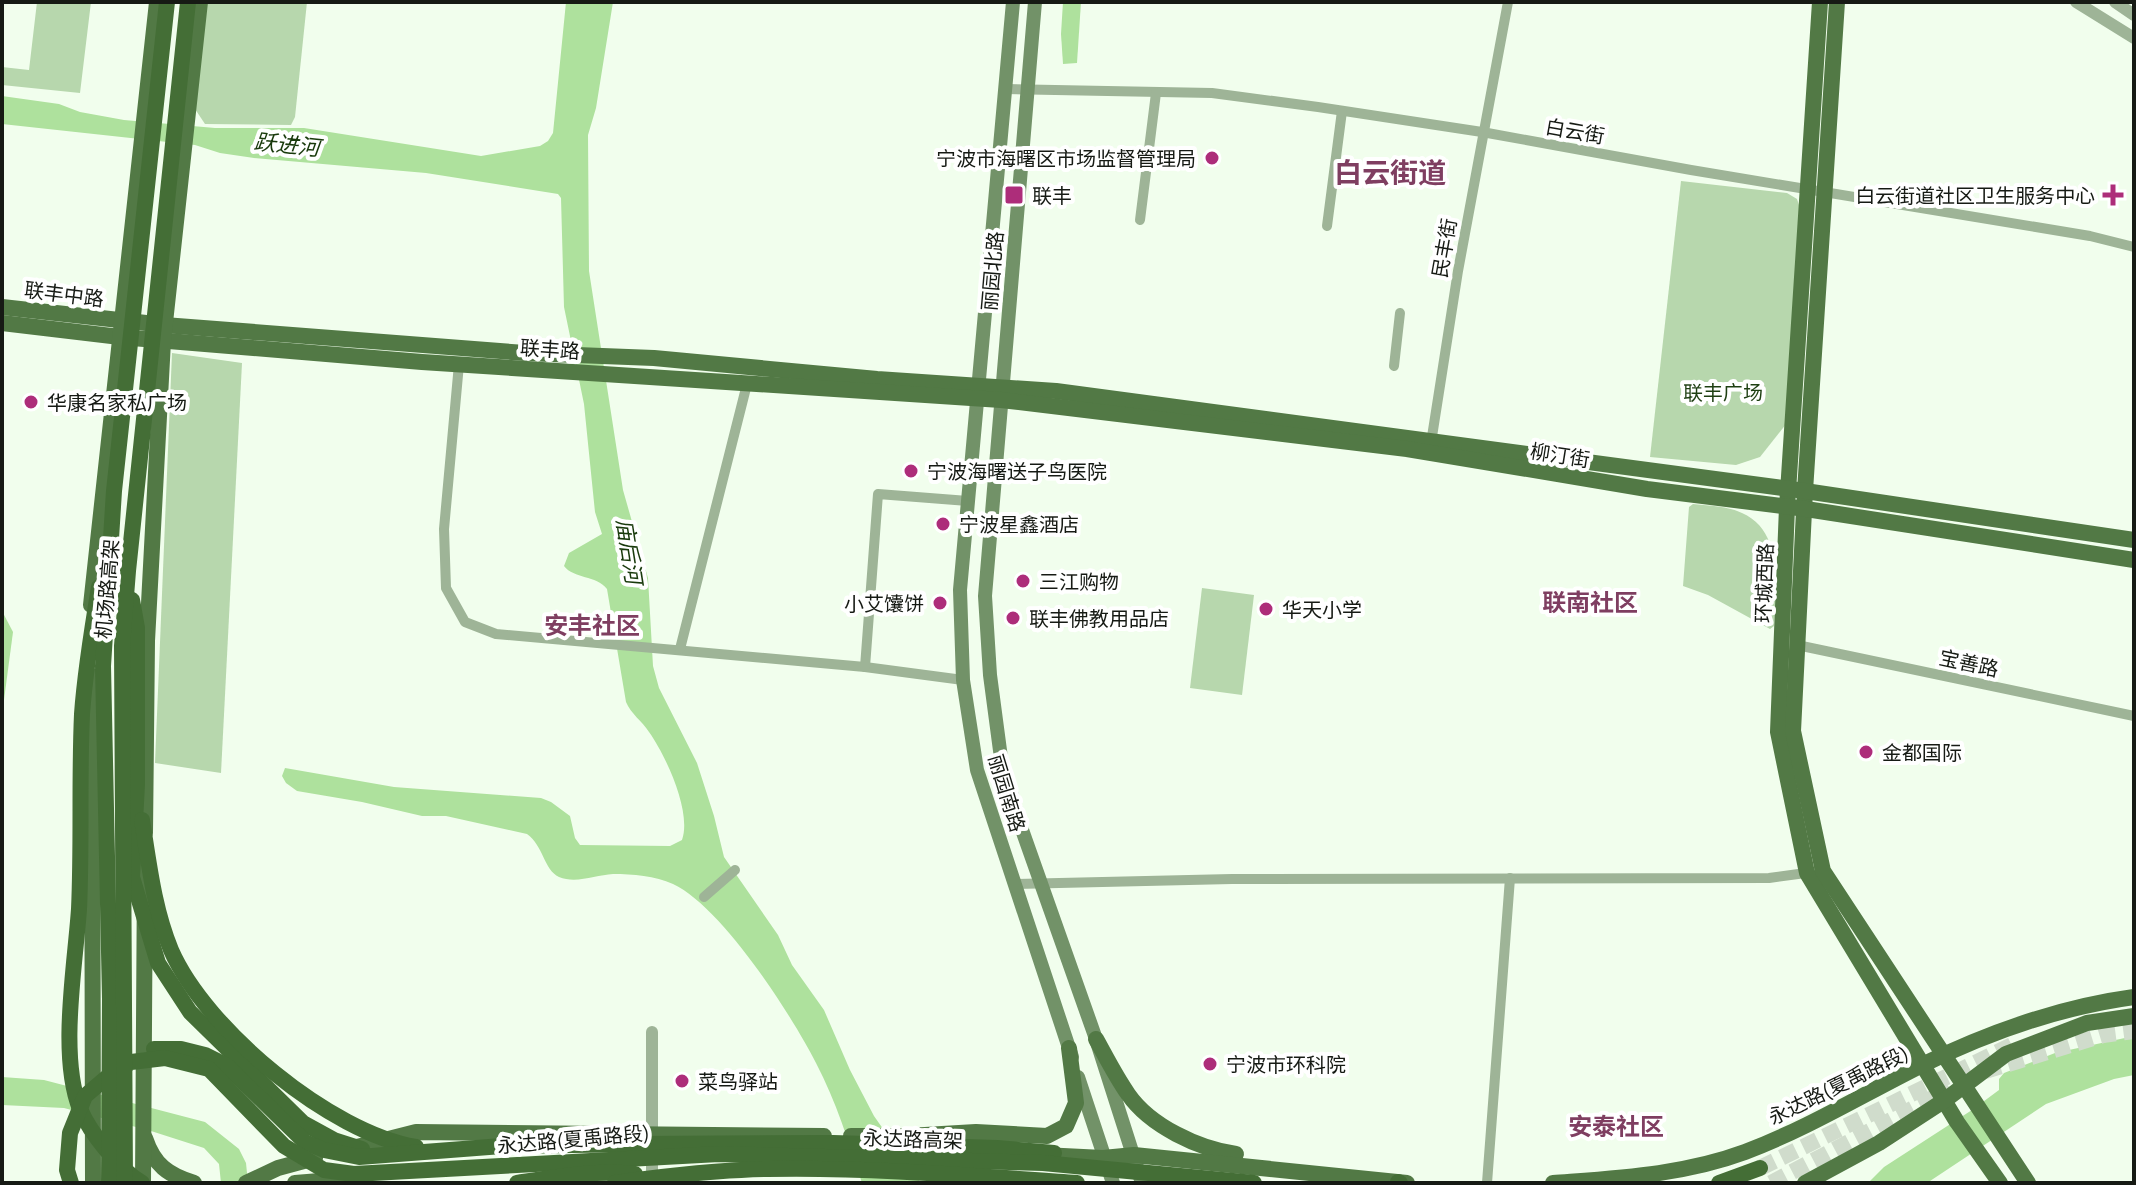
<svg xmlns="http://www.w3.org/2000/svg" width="2136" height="1185" font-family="Ubuntu,'Noto Sans SC',sans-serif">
  <rect width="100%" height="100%" fill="#f1feed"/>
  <g fill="#b7d7ad">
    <path d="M37,2H91L80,93L2,85V67L29,70Z"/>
    <path d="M204,2H307L295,117L291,125L205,124L195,109Z"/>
    <path d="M1681,181L1787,193L1797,199L1800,208L1787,423L1760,457L1736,465L1650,457Z"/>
    <path d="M172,353L242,363L221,773L155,763Z"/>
    <path d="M1693,504C1709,506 1728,506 1742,513C1784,531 1776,590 1774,626L1770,629L1708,595L1683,586L1689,507Z"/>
    <path d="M1202,588L1254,595L1242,695L1190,688Z"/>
  </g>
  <g fill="#aee19d">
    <path d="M566,2H613L596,108L588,135L589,271L623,490L648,578L653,666L659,688L697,763L714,816L724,857L778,935L792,965L824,1010L850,1070L874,1116L921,1183H862C849,1143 836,1101 816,1063C791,1014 722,907 673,884C655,876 633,874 613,874C596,875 576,884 559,877C544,870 543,845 527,834L446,816H422L362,802L297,791L286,783L282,776L285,768L394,787L541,798L551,802L570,816L575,838L580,845L670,846L682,840C692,812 666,756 649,732C642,721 631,714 626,702L607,589C596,575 574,579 564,566L569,553L602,534L595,512L584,404L564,307L561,198L558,194L426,173L254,158L220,153L195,145L2,124V96L59,104L80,112L124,120L215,128H304L481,156L540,146L548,141L553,133Z"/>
    <path d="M1063,2H1081L1077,63L1063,64L1061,34Z"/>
    <path d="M2,611L13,632L2,715Z"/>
    <path d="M2134,1036V1075L2114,1079L2046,1104L1927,1183H1868L1884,1167L1972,1110L1999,1090V1079L2004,1073L2055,1053Z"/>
    <path d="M2,1077L44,1080L205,1122L239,1149L246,1163L248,1183H221L219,1164L204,1148L151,1131L64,1108L2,1105Z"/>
  </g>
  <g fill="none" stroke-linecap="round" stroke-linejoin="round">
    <g stroke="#d0dccc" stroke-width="16" stroke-dasharray="16 8" stroke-linecap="butt">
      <path d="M1985,1071L2103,1035L2134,1031"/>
      <path d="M1760,1168L2014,1044"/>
      <path d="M1771,1183L1950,1089"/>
    </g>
    <g stroke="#9eb497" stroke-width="10">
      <path d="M1005,89L1212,93L1318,107L1482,132L1691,170L2090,236L2134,247"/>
      <path d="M1140,220L1156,93"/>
      <path d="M1327,226L1342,111"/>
      <path d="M459,364L444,529L446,588L465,622L496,634L865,667L963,680"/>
      <path d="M1394,366L1400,313"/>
      <path d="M1431,443L1458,271L1508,2"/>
      <path d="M1797,645L2134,716"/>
      <path d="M680,649L747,384"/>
      <path d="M865,667L878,494L968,501"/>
      <path d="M1015,884L1232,879L1769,878L1813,872"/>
      <path d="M704,897L735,870"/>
      <path d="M1487,1183L1510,878"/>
    </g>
    <g stroke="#9eb497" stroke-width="12">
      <path d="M2076,2L2134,38"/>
      <path d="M2115,2L2134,15"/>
      <path d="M652,1183V1032"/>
    </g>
    <g stroke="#729268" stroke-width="14">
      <path d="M1013,2L960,590L963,680L977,770L1072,1057"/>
      <path d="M1035,2L985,596L990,675L1001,758L1020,824L1096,1039L1142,1183"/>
      <path d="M1078,1077L1113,1183"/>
    </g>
    <g stroke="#527945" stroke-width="16">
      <path d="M1820,2L1787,507L1778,732L1807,873L1957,1122L2000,1183"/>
      <path d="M1837,2L1805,491L1793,731L1823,871L2028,1183"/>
      <path d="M2,307L164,325L525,353L654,358L877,379L1056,391L1805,491L2134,540"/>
      <path d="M2,323L120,337L422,362L1001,400L1407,449L1647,489L1806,509L2134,560"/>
      <path d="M91,605L157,2"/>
      <path d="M92,676L93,1183"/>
      <path d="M145,833L147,641L163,341L200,2"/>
      <path d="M1096,1039C1106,1057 1116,1077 1128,1094C1150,1126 1199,1149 1236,1154"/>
      <path d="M851,1136H908L976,1132L1047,1136L1066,1126L1076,1103L1069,1048"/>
      <path d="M145,1138C154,1165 168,1175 194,1183"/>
      <path d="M349,1149L416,1132L824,1136"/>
      <path d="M1043,1155L1103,1158L1134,1155L1407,1183"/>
      <path d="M143,1183L145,865"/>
      <path d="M246,1183L278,1168L315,1158"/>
      <path d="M295,1183L357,1178"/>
      <path d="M1553,1183C1618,1178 1683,1175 1745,1152C1806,1129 1862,1095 1920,1066C1987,1033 2060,1007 2134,997"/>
      <path d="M1805,1183L1879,1143L1945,1100L2006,1054L2087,1023L2134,1016"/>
    </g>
    <g stroke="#446e36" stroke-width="16">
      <path d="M99,587C92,629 85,671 82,714C79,779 82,844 79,909C75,967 59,1056 80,1109C90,1133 120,1170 142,1183"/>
      <path d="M132,600L137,628V784L132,877L158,963L190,1012L303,1123L334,1140L362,1149"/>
      <path d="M142,820C149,864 154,909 171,950C206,1030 331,1133 416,1147"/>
      <path d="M154,1049H181L205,1055L227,1066L305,1142L324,1150L359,1157L502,1146L638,1144L833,1143L997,1148L1054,1153"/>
      <path d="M1398,1182L1400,1183"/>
      <path d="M71,1183L67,1170L70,1133L85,1096L112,1073L131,1062L165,1058L209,1069L284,1146L324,1170L354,1174L719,1154L1043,1163L1254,1183"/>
      <path d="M109,1183L110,999L103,666L114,491L167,2"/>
      <path d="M125,1183L122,646L128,571L188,2"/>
      <path d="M517,1183C556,1177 595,1170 635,1174"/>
      <path d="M615,1183C665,1176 716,1170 767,1169C870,1167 974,1176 1077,1183"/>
      <path d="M1719,1183L1760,1168"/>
    </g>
  </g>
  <g fill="#ad2d7a" stroke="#fff" stroke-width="3">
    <circle cx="1212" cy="158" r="8"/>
    <rect x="1004" y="185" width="20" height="20" rx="4"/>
    <path d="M2109 183h8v8h8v8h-8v8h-8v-8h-8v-8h8z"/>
    <circle cx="31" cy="402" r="8"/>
    <circle cx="911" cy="471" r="8"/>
    <circle cx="943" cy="524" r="8"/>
    <circle cx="1023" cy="581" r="8"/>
    <circle cx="940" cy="603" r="8"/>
    <circle cx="1266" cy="609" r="8"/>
    <circle cx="1013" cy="618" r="8"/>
    <circle cx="1866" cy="752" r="8"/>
    <circle cx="1210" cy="1064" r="8"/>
    <circle cx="682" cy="1081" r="8"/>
  </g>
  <g text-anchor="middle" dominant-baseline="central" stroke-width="8" stroke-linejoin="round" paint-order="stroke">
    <g font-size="20" fill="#161a14" stroke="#fff">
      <text transform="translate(1575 131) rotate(10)">白云街</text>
      <text transform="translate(1444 248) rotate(-80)">民丰街</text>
      <text transform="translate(992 271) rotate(-85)">丽园北路</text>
      <text transform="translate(64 294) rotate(7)">联丰中路</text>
      <text transform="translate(550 349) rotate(4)">联丰路</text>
      <text transform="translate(1560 455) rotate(9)">柳汀街</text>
      <text transform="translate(1764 583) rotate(-88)">环城西路</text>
      <text transform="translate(107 589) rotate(-85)">机场路高架</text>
      <text transform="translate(1969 663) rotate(12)">宝善路</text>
      <text transform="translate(1007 793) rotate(73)">丽园南路</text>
      <text transform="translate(1838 1085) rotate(-26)">永达路(夏禹路段)</text>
      <text transform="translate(573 1139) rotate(-5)">永达路(夏禹路段)</text>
      <text transform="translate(913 1139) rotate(2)">永达路高架</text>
    </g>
    <g font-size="20" fill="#161a14" stroke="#fff" text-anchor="start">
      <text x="1196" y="158" text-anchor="end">宁波市海曙区市场监督管理局</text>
      <text x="1032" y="195">联丰</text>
      <text x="2095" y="195" text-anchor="end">白云街道社区卫生服务中心</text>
      <text x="47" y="402">华康名家私广场</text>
      <text x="927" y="471">宁波海曙送子鸟医院</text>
      <text x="959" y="524">宁波星鑫酒店</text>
      <text x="1039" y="581">三江购物</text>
      <text x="924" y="603" text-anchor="end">小艾馕饼</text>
      <text x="1282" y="609">华天小学</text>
      <text x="1029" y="618">联丰佛教用品店</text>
      <text x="1882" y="752">金都国际</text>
      <text x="1226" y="1064">宁波市环科院</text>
      <text x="698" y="1081">菜鸟驿站</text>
    </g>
    <g font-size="20" fill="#1e3f12" stroke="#fff">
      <text x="1723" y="392">联丰广场</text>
    </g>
    <g font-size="22" font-style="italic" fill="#193a0c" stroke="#fff">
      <text transform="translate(287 144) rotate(6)">跃进河</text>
      <text transform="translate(630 551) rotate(81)">庙后河</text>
    </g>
    <g font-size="24" font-weight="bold" fill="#7f3e61" stroke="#fff">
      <text x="1590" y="602">联南社区</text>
      <text x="592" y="625">安丰社区</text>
      <text x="1616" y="1126">安泰社区</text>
    </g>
    <g font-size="28" font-weight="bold" fill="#7f3e61" stroke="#fff">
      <text x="1390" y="172">白云街道</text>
    </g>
  </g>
  <rect width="2136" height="1185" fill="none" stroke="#161a14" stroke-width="8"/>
</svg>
